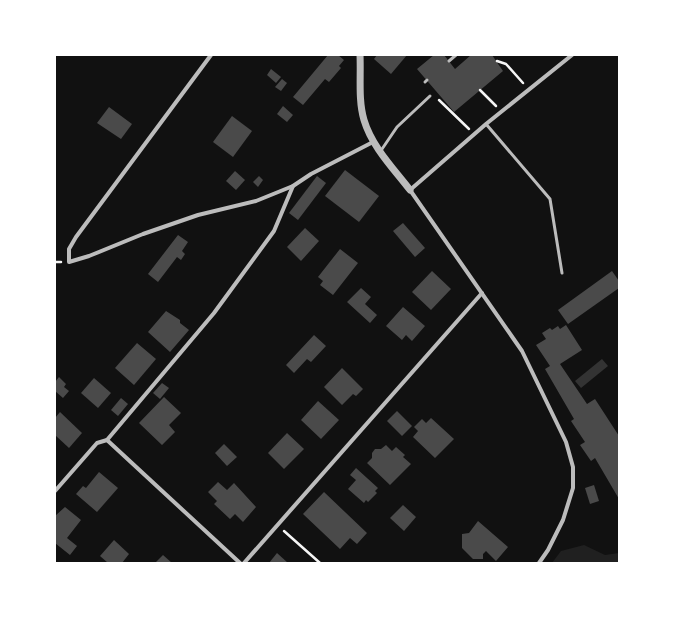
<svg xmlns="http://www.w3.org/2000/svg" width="674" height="618" font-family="Literata,serif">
  <rect width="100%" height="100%" fill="#111"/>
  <path fill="#202020" d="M584,545L605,555L619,553V563H552L561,551Z"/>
  <path fill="#333" d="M602,359L608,366L581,388L575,381Z"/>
  <g fill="#4a4a4a">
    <path d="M328,55H338L344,60L339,66L341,68L329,82L325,79L303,105L293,97Z"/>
    <path d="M377,55H407L391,74L374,59Z"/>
    <path d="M434,55H444L455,69L471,55H492L503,71L454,112L417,69Z"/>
    <path d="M271,69L281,77L276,83L267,75Z"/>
    <path d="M282,79L287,83L281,91L275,87Z"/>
    <path d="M283,106L293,115L287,122L277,114Z"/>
    <path d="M109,107L132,124L121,139L97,123Z"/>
    <path d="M232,116L252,131L233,157L213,142Z"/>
    <path d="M345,170L379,196L359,222L325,196Z"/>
    <path d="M235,171L245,180L236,190L226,181Z"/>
    <path d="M259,176L263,180L258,187L253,182Z"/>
    <path d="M317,176L326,183L298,220L289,213Z"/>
    <path d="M403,223L425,248L415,257L393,231Z"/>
    <path d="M305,228L319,241L301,261L287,247Z"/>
    <path d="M178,235L188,242L182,251L185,254L181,260L177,257L158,282L148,274Z"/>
    <path d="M340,249L358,263L333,295L320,285L323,281L318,277Z"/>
    <path d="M432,271L451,289L431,310L412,292Z"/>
    <path d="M612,271L619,281V288L568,324L558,310Z"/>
    <path d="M361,288L371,297L365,304L377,315L370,323L347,302Z"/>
    <path d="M403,307L425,326L412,341L406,335L402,340L386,326Z"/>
    <path d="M166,311L180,320V323L189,330L170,352L148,332Z"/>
    <path d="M566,325L582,350L560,364L587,404L595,399L619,436V499L595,458L591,461L580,445L585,442L571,421L574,419L545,369L550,366L536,345L546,339L542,333L550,328L552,330L558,326L560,329Z"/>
    <path d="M314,335L326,346L311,362L307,359L294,373L286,365Z"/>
    <path d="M137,343L156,359L134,385L115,368Z"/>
    <path d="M342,368L363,389L356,396L353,394L342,405L324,387Z"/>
    <path d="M59,377L66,384L64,387L69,391L63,398L55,391V382Z"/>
    <path d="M94,378L111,393L98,408L81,393Z"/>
    <path d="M162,383L169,388L160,399L153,393Z"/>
    <path d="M164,397L181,413L169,425L175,432L162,445L139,423Z"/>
    <path d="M121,398L128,404L118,416L111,410Z"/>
    <path d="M318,401L339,420L321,439L301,420Z"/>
    <path d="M397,411L412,426L402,436L387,421Z"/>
    <path d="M60,412L82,433L69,448L55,435V418Z"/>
    <path d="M431,418L454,439L435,458L413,437L418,431L414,427L422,419L426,423Z"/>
    <path d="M287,433L304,449L284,469L268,453Z"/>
    <path d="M224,444L237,457L227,466L215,453Z"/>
    <path d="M386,445L392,451L396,447L405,455L403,457L411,464L390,485L367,463L372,458V453L375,449H381Z"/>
    <path d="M356,468L378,488L375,491L377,493L368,502L366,500L364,503L348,489L356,480L350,475Z"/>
    <path d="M99,472L118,488L97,512L76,494L83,486L86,488Z"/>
    <path d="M218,482L227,490L234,483L256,507L243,522L235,514L230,519L214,504L217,501L208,492Z"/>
    <path d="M594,485L599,501L590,504L585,488Z"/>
    <path d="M324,492L367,533L357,544L350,538L340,549L303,514Z"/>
    <path d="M403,505L416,517L404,531L390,518Z"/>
    <path d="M65,507L81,520L67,538L77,546L70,555L55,543V516Z"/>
    <path d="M478,521L508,547L496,561L486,551L483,554V559H473L462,548V534L469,533Z"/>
    <path d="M114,540L129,554L122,563H108L100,556Z"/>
    <path d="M277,553L288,563H269Z"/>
    <path d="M163,555L172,563H155Z"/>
  </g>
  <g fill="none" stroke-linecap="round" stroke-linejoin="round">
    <g stroke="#f5f5f5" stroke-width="2.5">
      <path d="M497,61L506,64L523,83"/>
      <path d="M480,90L496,106"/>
      <path d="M439,100L469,129"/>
      <path d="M55,262H61"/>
      <path d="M284,531L320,563"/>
    </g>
    <g stroke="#bcbcbc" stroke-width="3">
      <path d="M449,61L456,55"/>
      <path d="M425,82L427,80"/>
      <path d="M486,124L550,199L562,273"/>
      <path d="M380,152L397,127L430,96"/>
    </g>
    <g stroke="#bcbcbc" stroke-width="4">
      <path d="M211,55L76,237L69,249V262L89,256L143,234L198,215L256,201L293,186"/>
      <path d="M107,440L214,313L274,231L293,186L311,174L373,142"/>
      <path d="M55,491L97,443L107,440L240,563"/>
      <path d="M244,563L482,293"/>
      <path d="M539,563L548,550L563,520L573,488V467L566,442L522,351L410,190L486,124L572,55"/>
    </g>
    <path stroke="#bcbcbc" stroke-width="7" d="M360,55C361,76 358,100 364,120C372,147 394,169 410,190"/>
  </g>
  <rect width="674" height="618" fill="none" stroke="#ffffff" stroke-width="112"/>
</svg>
